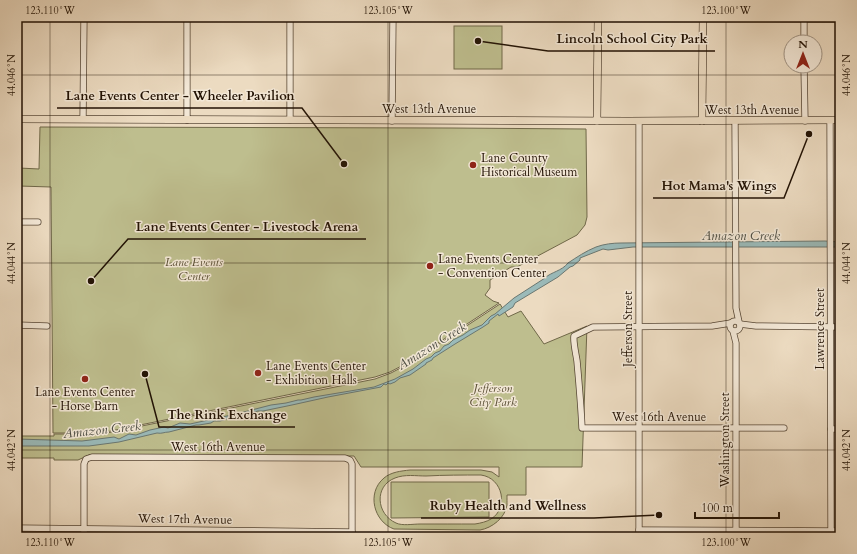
<svg xmlns="http://www.w3.org/2000/svg" width="857" height="554" font-family="Cardo,serif">
  <rect width="100%" height="100%" fill="#ecdbc1"/>
  <filter id="stains"><feTurbulence type="fractalNoise" baseFrequency=".005" numOctaves="4"/><feColorMatrix values="0 0 0 0 .2 0 0 0 0 .09 0 0 0 0 .02 0 0 0 .5 -.17"/></filter>
  <radialGradient id="worn" r=".72"><stop offset=".6" stop-color="#630" stop-opacity="0"/><stop offset="1" stop-color="#630" stop-opacity=".3"/></radialGradient>
  <g fill="#bebe8e" stroke="#706849" fill-rule="evenodd">
    <rect x="454" y="26" width="48" height="43"/>
    <path d="M40,127L452,128L586,129L587,217L585,225L577,235L517,267H511L490,280V288L485,295L493,301L499,303L409,362L390,372L375,377L101,433H53L51,187L19,186V168L39,169Z"/>
    <path d="M500,304L508,317L521,311L544,344L587,326L582,467H526V495H507C507,499 507,502 507,505C505,518 492,528 480,530L394,529C374,522 366,493 384,478C391,472 401,471 410,470H481L492,472L499,477V467H361L354,456L89,455L78,460H54V458H17V436H54V434H102L375,379L391,373L410,363ZM481,475C503,478 509,508 491,519C486,522 481,523 475,524C457,524 439,524 420,524C413,524 402,526 396,523C376,514 374,486 395,478C405,474 416,476 426,476C444,475 463,475 481,475Z"/>
    <path d="M391,482H489V517L391,518Z"/>
  </g>
  <path fill="#9abab9" stroke="#6a7771" d="M825,241L840,242V247H633L608,250L603,249L580,258V260L573,266L570,267L558,277L515,303L513,307L499,316L498,314L489,321V323L483,327L455,344L433,358L432,360L426,363V364L410,375L400,378L395,382L390,384L388,383L386,385L384,384L381,387L328,397L292,405L263,411H258L251,413L242,417H235L220,421H214L211,423L199,425H196L169,432C164,432 162,434 157,433L119,442L89,446H17V439L82,441L114,437L119,439L129,434L136,435L150,430L164,427L168,428L180,423L190,424L236,414L271,405L286,403L298,400H301L314,397L374,387L395,379L413,369L426,359L431,357L435,353L440,351L444,346L449,344L453,340L463,335L470,330L482,325L491,316L495,314L514,298L545,278C551,272 562,271 568,263C577,257 586,251 596,247C604,244 613,243 621,243Z"/>
  <g fill="none" stroke-linecap="round" stroke-linejoin="round">
    <defs>
      <g id="minor">
        <path d="M28,17L840,19"/>
        <path d="M187,17V120"/>
        <path d="M290,17V120"/>
        <path d="M804,42V17"/>
        <path d="M804,66L805,121"/>
        <path d="M83,119L84,17"/>
        <path d="M392,121L393,17"/>
        <path d="M639,121V537"/>
        <path d="M735,121L736,308L739,322"/>
        <path d="M830,121L831,537"/>
        <path d="M17,222H38"/>
        <circle cx="735" cy="326" r="5"/>
        <path d="M731,323L712,326L593,327L574,336C573,342 576,354 577,361C579,383 581,405 582,428H784"/>
        <path d="M740,324L756,326L840,327"/>
        <path d="M17,325L47,326"/>
        <path d="M733,331L736,343V537"/>
        <path d="M831,429H840"/>
        <path d="M17,528L352,532"/>
        <path d="M639,530L840,531"/>
        <path d="M84,537V464L86,459L92,457L345,458L350,460L352,464V537"/>
      </g>
      <g id="major">
        <path d="M17,119L628,121L840,120"/>
        <path d="M597,121L598,17"/>
        <path d="M702,121L703,17"/>
      </g>
    </defs>
    <use href="#minor" stroke="#544433" stroke-width="7"/>
    <use href="#major" stroke="#221204" stroke-width="8"/>
    <use href="#minor" stroke="#f3e8d7" stroke-width="5.5"/>
    <use href="#major" stroke="#ecdbc1" stroke-width="7"/>
  </g>
  <path fill="none" stroke="#221204" stroke-width="1" stroke-opacity="0.45" d="M50,17V537M388,17V537M726,17V537M17,75H840M17,263H840M17,450H840"/>
  <g fill="#8f2418" stroke="#f3e8d7" stroke-width="1.5">
    <circle cx="473" cy="165" r="4"/>
    <circle cx="430" cy="266" r="4"/>
    <circle cx="258" cy="373" r="4"/>
    <circle cx="85" cy="379" r="4"/>
  </g>
  <g text-anchor="middle" dominant-baseline="central" stroke-width="3" stroke-linejoin="round" paint-order="stroke">
    <g font-size="12" fill="#221204" stroke="#f3e8d7">
      <text x="429" y="109">West 13th Avenue</text>
      <text x="752" y="110">West 13th Avenue</text>
      <text transform="translate(628 329) rotate(-90)">Jefferson Street</text>
      <text transform="translate(820 329) rotate(-90)">Lawrence Street</text>
      <text x="659" y="417">West 16th Avenue</text>
      <text transform="translate(725 440) rotate(-90)">Washington Street</text>
      <text x="218" y="447">West 16th Avenue</text>
      <text transform="translate(185 519) rotate(1)">West 17th Avenue</text>
    </g>
    <g font-size="12" fill="#221204" stroke="#f3e8d7" text-anchor="start">
      <text x="481" y="158">Lane County<tspan x="481" dy="14">Historical Museum</tspan></text>
      <text x="438" y="259">Lane Events Center<tspan x="438" dy="14">- Convention Center</tspan></text>
      <text x="266" y="366">Lane Events Center<tspan x="266" dy="14">- Exhibition Halls</tspan></text>
      <text x="85" y="392" text-anchor="middle">Lane Events Center<tspan x="85" dy="14">- Horse Barn</tspan></text>
    </g>
    <g font-size="12" font-style="italic" fill="#594e34" stroke="#f3e8d7">
      <text x="194" y="262">Lane Events<tspan x="194" dy="14">Center</tspan></text>
      <text x="493" y="388">Jefferson<tspan x="493" dy="14">City Park</tspan></text>
    </g>
    <g font-size="13" font-style="italic" fill="#4c4d43" stroke="#f3e8d7">
      <text x="741" y="236">Amazon Creek</text>
      <text transform="translate(432 346) rotate(-32)">Amazon Creek</text>
      <text transform="translate(102 430) rotate(-6)">Amazon Creek</text>
    </g>
  </g>
  <path fill="none" stroke="#221204" stroke-width="1.5" d="M478 41L548 51H715M344 164L302 108H57M809 134L784 198H653M91 281L128 239H366M145 374L159 427H295M659 515L594 518H421"/>
  <g fill="#221204" stroke="#f3e8d7" stroke-width="1.5">
    <circle cx="478" cy="41" r="4"/>
    <circle cx="344" cy="164" r="4"/>
    <circle cx="809" cy="134" r="4"/>
    <circle cx="91" cy="281" r="4"/>
    <circle cx="145" cy="374" r="4"/>
    <circle cx="659" cy="515" r="4"/>
  </g>
  <g font-size="13" text-anchor="middle" font-weight="bold" fill="#221204" stroke="#f3e8d7" stroke-width="3" stroke-linejoin="round" paint-order="stroke">
    <text x="632" y="43">Lincoln School City Park</text>
    <text x="180" y="100">Lane Events Center - Wheeler Pavilion</text>
    <text x="719" y="190">Hot Mama's Wings</text>
    <text x="247" y="231">Lane Events Center - Livestock Arena</text>
    <text x="227" y="419">The Rink Exchange</text>
    <text x="508" y="510">Ruby Health and Wellness</text>
  </g>
  <rect width="857" height="554" fill="none" stroke="#ecdbc1" stroke-width="44"/>
  <g transform="translate(803 54)"><circle r="19" fill="#f3e8d7" stroke="#9f9283"/>
  <path d="M0-3L7 15L0 10L-7 15Z" fill="#8f2418"/>
  <text y="-6" font-size="11" font-weight="bold" text-anchor="middle" fill="#221204">N</text>
  </g>
  <path d="M695 512v6h84v-6" fill="none" stroke="#221204" stroke-width="2"/>
  <text x="701" y="512" font-size="12" fill="#221204" stroke="#f3e8d7" stroke-width="3" paint-order="stroke">100 m</text>
  <rect x="22" y="22" width="813" height="510" fill="none" stroke="#221204" stroke-width="1.5"/>
  <g font-size="10" text-anchor="middle" fill="#221204">
    <text x="50" y="14">123.110°W</text>
    <text x="388" y="14">123.105°W</text>
    <text x="726" y="14">123.100°W</text>
    <text transform="translate(11 75) rotate(-90)" y="4">44.046°N</text>
    <text transform="translate(846 75) rotate(-90)" y="4">44.046°N</text>
    <text transform="translate(11 263) rotate(-90)" y="4">44.044°N</text>
    <text transform="translate(846 263) rotate(-90)" y="4">44.044°N</text>
    <text transform="translate(11 450) rotate(-90)" y="4">44.042°N</text>
    <text transform="translate(846 450) rotate(-90)" y="4">44.042°N</text>
    <text x="50" y="546">123.110°W</text>
    <text x="388" y="546">123.105°W</text>
    <text x="726" y="546">123.100°W</text>
  </g>
  <rect width="100%" height="100%" filter="url(#stains)"/>
  <rect width="100%" height="100%" fill="url(#worn)"/>
</svg>
